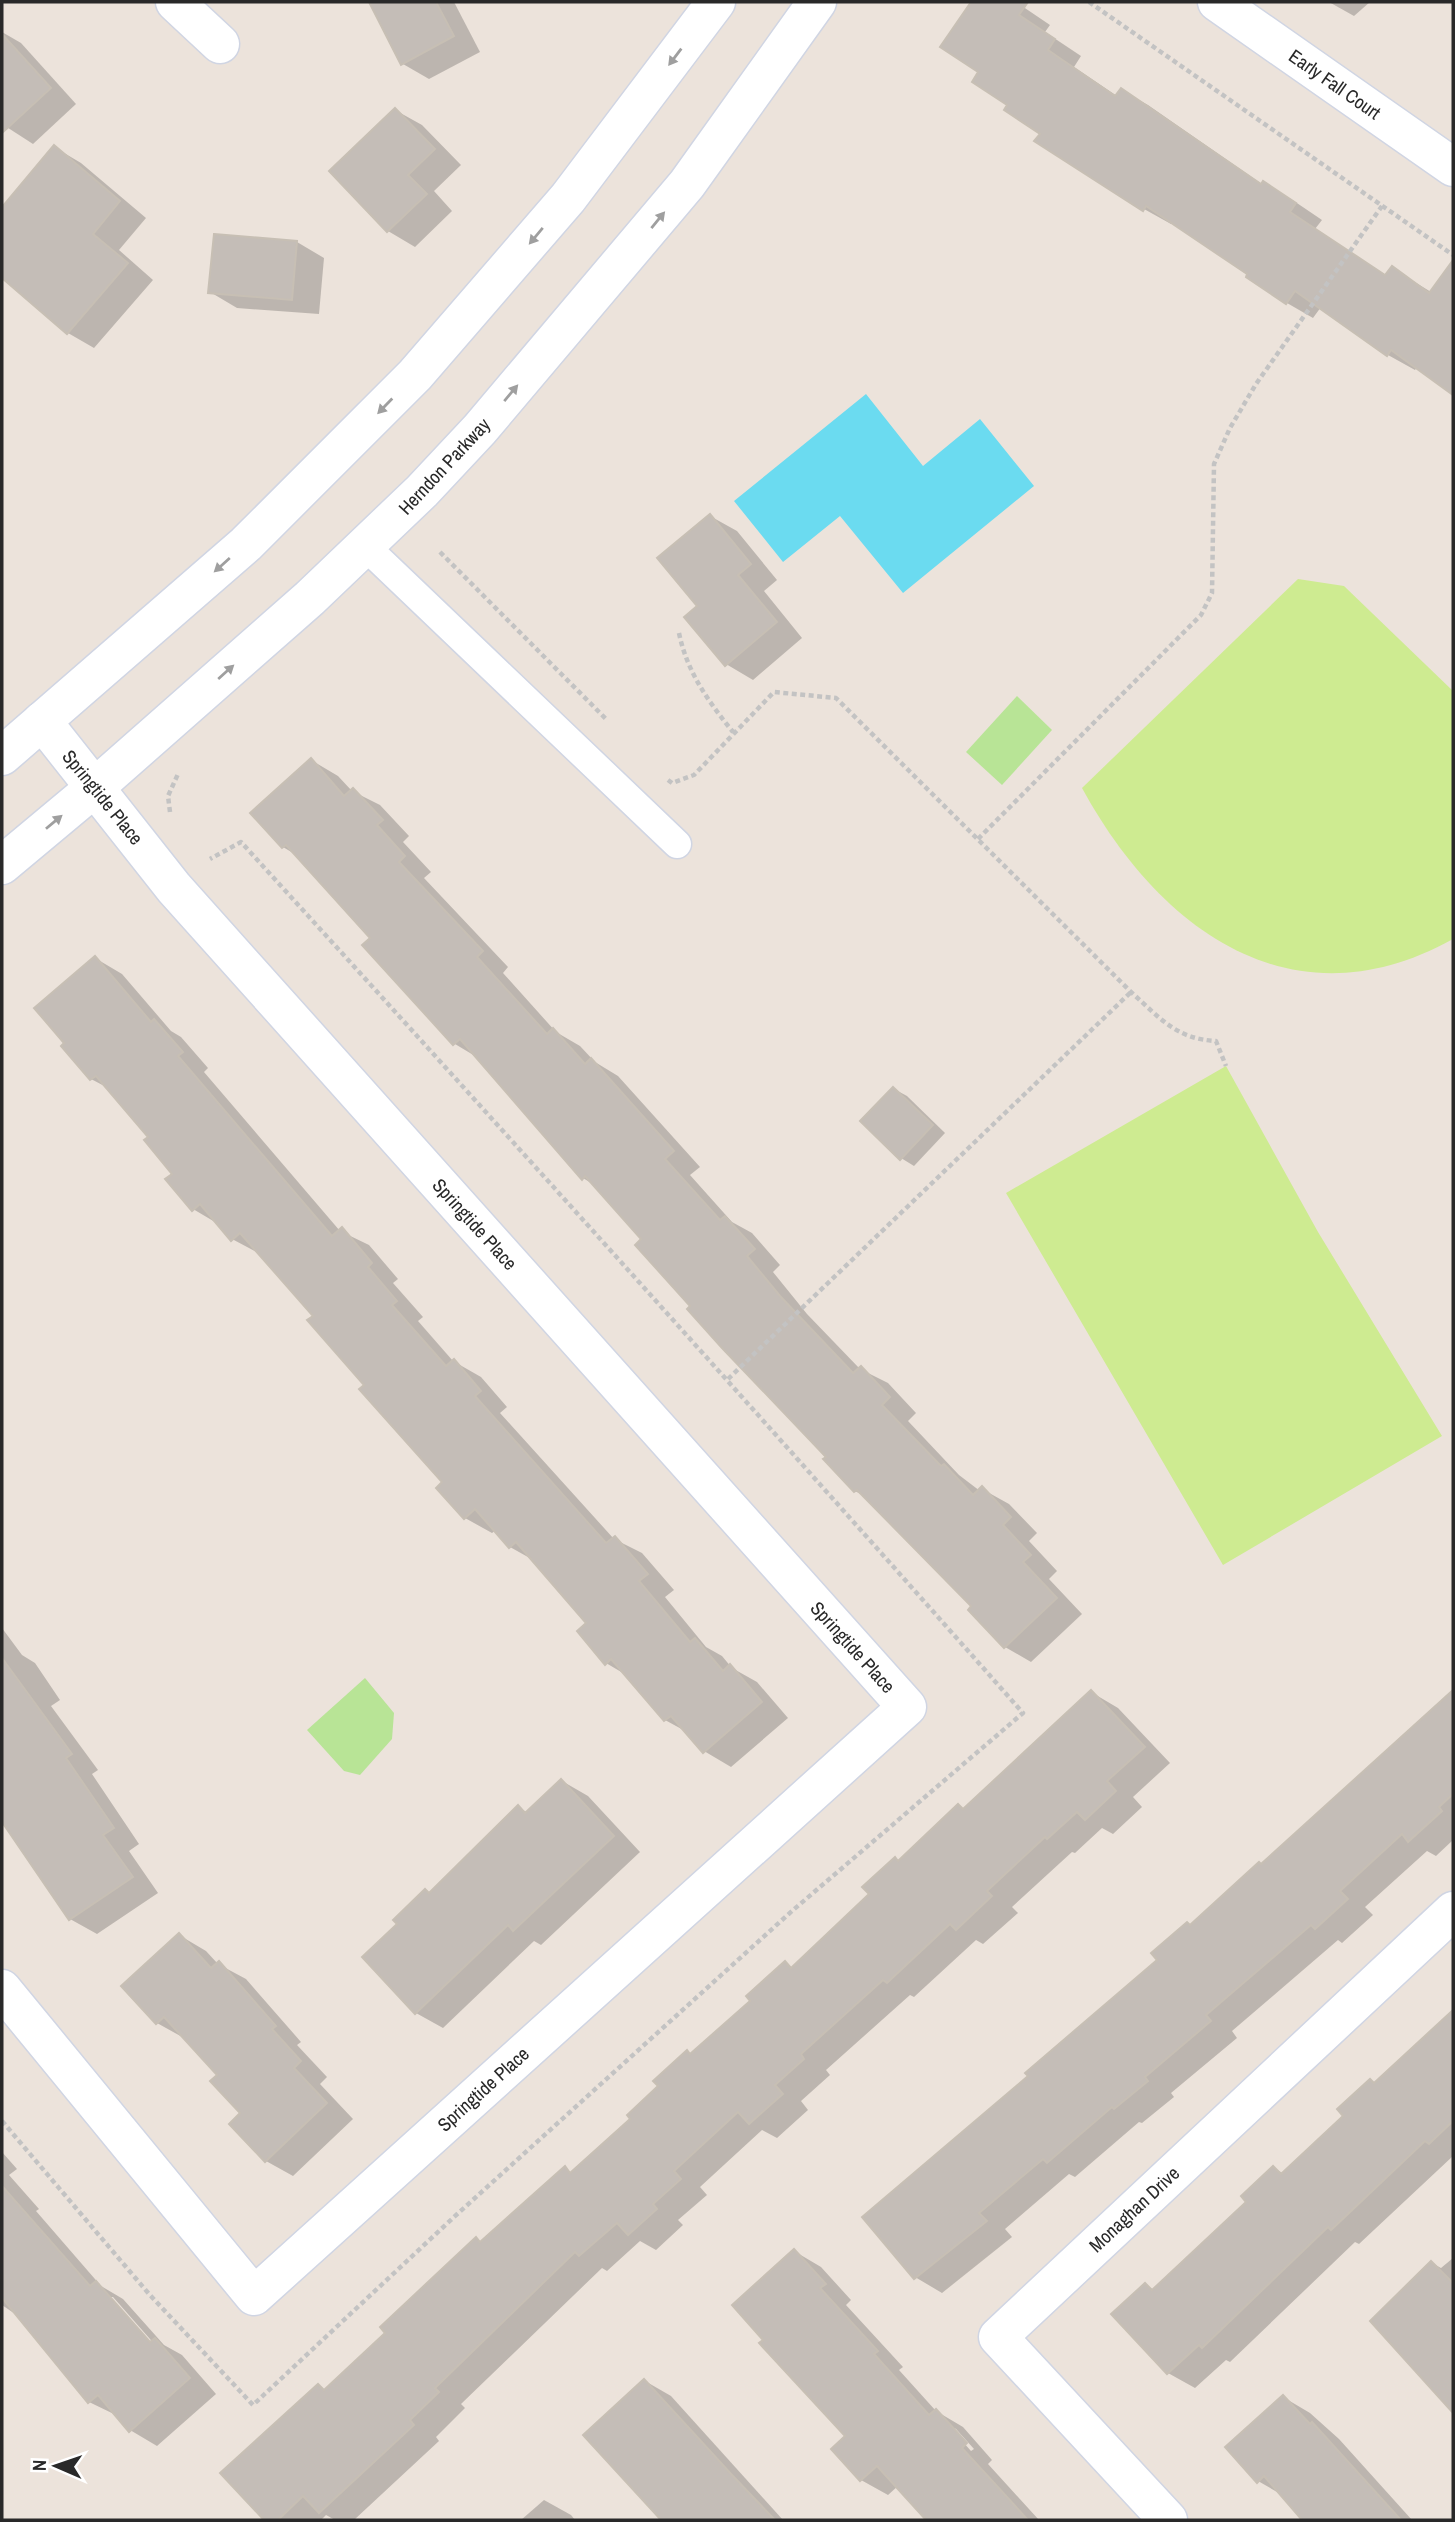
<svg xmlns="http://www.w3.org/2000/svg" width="1455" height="2522" font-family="'Archivo Narrow',sans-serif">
  <rect width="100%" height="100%" fill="#ece3db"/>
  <g fill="#b8e496">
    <path d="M1017,696L1052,730L1002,785L966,752Z"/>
    <path d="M365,1678L394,1713L392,1739L360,1775L344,1771L307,1730Z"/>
  </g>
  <g fill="#ceeb91">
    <path d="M1298,579L1344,586L1453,691V939C1293,1028 1160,931 1082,788Z"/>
    <path d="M1226,1066L1318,1232L1442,1436L1223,1565L1006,1193Z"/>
  </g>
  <path fill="#6bdbf0" d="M866,394L923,466L980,419L1034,486L903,593L840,516L783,562L734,501Z"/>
  <g fill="#0003" fill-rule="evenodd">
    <path d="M371,2H454L480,52L429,79L403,64Z"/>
    <path d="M973,2H1016L1050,25L1045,32L1081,56L1074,67L1117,96L1121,90L1148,105L1263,185L1291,199L1322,220L1315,229L1387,276L1392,268L1431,292L1436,286L1453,296V392L1417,367L1415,370L1388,355L1321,307L1313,318L1287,303L1173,222L1171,224L1144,209L1042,133L1010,105L981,72L943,46Z"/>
    <path d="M1329,2H1370L1354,16Z"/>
    <path d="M2,32L21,43L76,104L33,144L2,124Z"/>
    <path d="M395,110L422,125L461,165L434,191L452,211L415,247L388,231L331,171Z"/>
    <path d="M54,147L81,163L146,218L119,250L153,280L94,348L68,333L2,276V266L17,248L2,234V209Z"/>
    <path d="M297,242L324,258L319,314L237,308L210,292Z"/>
    <path d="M710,516L737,531L777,580L764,591L802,638L753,680L726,664L700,607Z"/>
    <path d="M311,760L338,776L352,791L380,805L409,836L403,842L431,872L424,878L508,967L503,973L556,1032L580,1046L595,1062L618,1076L700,1167L690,1175L732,1222L752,1233L780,1265L773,1272L807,1314L860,1369L888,1383L916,1413L908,1421L959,1475L980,1491L982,1489L1009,1504L1037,1533L1029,1541L1057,1571L1049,1579L1082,1614L1031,1662L1005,1647L974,1607L866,1497L855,1491L692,1306L644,1239L596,1186L583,1178L480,1059L455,1044L365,945L372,938L298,856L283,847L252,813Z"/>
    <path d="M95,958L122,974L171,1031L181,1037L208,1068L204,1072L340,1231L369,1245L398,1279L393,1283L423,1317L418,1321L453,1361L481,1377L507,1407L500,1413L614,1539L642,1553L674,1590L665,1597L706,1647L722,1656L732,1668L757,1682L788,1718L731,1767L704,1751L687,1732L665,1720L628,1676L606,1663L588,1623L535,1561L510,1547L496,1530L492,1533L465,1518L444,1482L315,1316L260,1254L232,1239L220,1225L193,1209L150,1137L110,1089L91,1079L36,1008Z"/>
    <path d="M894,1089L907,1096L945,1133L914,1166L901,1158Z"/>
    <path d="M2,1628L22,1655L35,1663L60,1700L51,1706L98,1770L92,1774L139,1844L129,1851L158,1893L97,1934L70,1919L2,1819Z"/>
    <path d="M1453,1691V1840L1436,1856L1427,1851L1365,1907L1373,1915L1342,1943L1338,1940L1232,2031L1237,2038L1171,2093L1174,2097L1142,2123L1139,2122L1075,2177L1069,2174L1005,2229L1012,2237L942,2293L915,2277L965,2134Z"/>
    <path d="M1091,1692L1118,1708L1170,1763L1133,1797L1142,1807L1113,1834L1102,1828L1075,1853L1072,1852L1012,1907L1018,1913L983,1944L976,1940L914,1997L910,1995L826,2070L830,2075L801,2101L808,2110L777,2138L762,2130L700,2187L707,2195L678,2220L683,2225L656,2250L640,2241L607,2271L602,2268L461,2404L465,2408L436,2437L439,2441L354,2520H335L326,2515L321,2520H267L223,2474L318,2387L326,2391L387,2333L476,2239L482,2243L565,2169L572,2173L633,2119L687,2052L692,2055L753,2001L785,1963L793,1968L959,1806L965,1810Z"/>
    <path d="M562,1781L588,1796L640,1852L541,1945L534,1941L443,2028L416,2013L430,1894L518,1807L528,1813Z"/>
    <path d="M179,1935L206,1951L218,1964L246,1979L301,2042L297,2045L327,2077L320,2084L353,2119L293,2176L266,2161L220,2075L184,2038L157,2023Z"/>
    <path d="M1453,2013V2156L1359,2244L1355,2242L1230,2362L1226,2360L1195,2388L1168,2373L1145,2285L1154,2290L1248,2202L1274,2168L1284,2174L1346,2116L1371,2081L1375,2084Z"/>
    <path d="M2,2152L17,2169L9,2175L39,2209L36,2211L101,2286L123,2299L164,2345L182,2355L216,2394L157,2446L130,2430L118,2416L89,2402L21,2318L2,2305ZM108,2297H113L157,2347L154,2350Z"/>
    <path d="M794,2251L821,2267L851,2300L846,2305L903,2367L899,2370L936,2411L963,2427L992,2460L988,2464L1039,2520H929L898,2486L888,2495L861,2480L847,2436L765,2340ZM948,2425L956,2429L974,2449L971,2451Z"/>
    <path d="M1453,2258V2411L1403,2358L1432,2263L1441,2268Z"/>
    <path d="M645,2381L671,2396L783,2520H664L585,2435Z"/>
    <path d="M1283,2397L1310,2413L1339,2439L1412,2520H1304L1284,2496L1258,2481Z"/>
    <path d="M544,2500L571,2515L575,2520H521Z"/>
  </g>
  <g fill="#c4bdb7" stroke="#c7bfb4" stroke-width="2">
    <path d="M369,2H436L454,36L401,65Z"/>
    <path d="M971,2H1028L1019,15L1055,39L1048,50L1115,96L1121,88L1261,184L1263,181L1296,203L1290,212L1385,275L1392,266L1429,293L1453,260V395L1391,350L1387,356L1295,291L1286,304L1246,277L1247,274L1146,206L1143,211L1034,141L1040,134L1004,110L1007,105L972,82L978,72L940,47Z"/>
    <path d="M2,34L51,88L2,133Z"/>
    <path d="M395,108L435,149L408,175L427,194L387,232L329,171Z"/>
    <path d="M54,145L120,201L93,234L128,263L67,334L2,278V207Z"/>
    <path d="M214,234L297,241L292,300L208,293Z"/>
    <path d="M710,514L751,564L738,575L777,622L725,666L684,617L697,606L657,558Z"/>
    <path d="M311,758L344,796L353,788L383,820L377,825L405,856L399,862L483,951L477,957L547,1034L553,1028L585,1064L591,1058L674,1151L665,1159L720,1220L725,1216L755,1249L747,1256L780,1296L853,1373L861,1366L890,1397L882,1405L941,1466L944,1464L973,1495L982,1486L1011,1517L1003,1525L1031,1555L1023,1562L1057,1598L1004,1648L968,1610L971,1606L857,1490L854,1492L823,1459L826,1457L722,1348L687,1309L690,1306L635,1245L641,1239L585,1176L582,1180L460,1039L453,1045L362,945L370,938L286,845L282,848L250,813Z"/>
    <path d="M95,956L151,1022L154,1019L183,1052L178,1056L332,1236L342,1227L372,1263L368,1267L397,1301L392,1305L446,1366L454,1359L481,1391L475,1396L606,1543L615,1536L648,1574L639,1581L690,1642L695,1638L723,1671L730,1664L762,1702L703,1753L671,1716L664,1721L611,1659L605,1665L577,1631L586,1623L516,1542L509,1548L475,1509L464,1519L436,1488L442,1482L359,1389L364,1385L307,1320L313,1316L240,1233L231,1241L200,1204L192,1211L165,1179L172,1174L144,1140L148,1137L96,1076L90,1080L61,1046L64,1043L34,1008Z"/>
    <path d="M893,1087L933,1125L900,1160L860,1121Z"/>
    <path d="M2,1658L72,1754L66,1758L114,1828L103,1835L133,1877L69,1920L2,1822Z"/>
    <path d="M1091,1690L1145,1747L1107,1781L1116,1791L1085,1820L1077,1812L1047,1839L1045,1837L987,1891L992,1896L956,1930L950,1924L887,1983L883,1980L801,2054L804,2059L775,2085L783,2094L749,2124L738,2112L674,2171L681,2179L653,2204L657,2209L628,2235L617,2223L579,2256L575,2252L435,2388L439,2392L410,2420L414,2425L319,2513L303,2496L278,2520H264L220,2473L318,2384L324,2390L385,2333L380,2327L476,2237L480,2242L565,2166L570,2173L630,2119L627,2115L658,2086L653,2081L687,2050L690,2054L750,2001L746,1996L785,1961L791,1968L869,1894L862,1887L895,1857L898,1861L958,1804L963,1809Z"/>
    <path d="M1453,1690V1794L1439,1807L1442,1811L1408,1842L1402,1834L1340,1891L1348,1899L1315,1929L1311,1925L1206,2015L1211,2021L1145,2077L1148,2081L1114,2109L1112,2107L1047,2163L1043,2159L979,2213L987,2221L914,2279L862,2217L1028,2076L1025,2073L1157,1960L1151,1953L1187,1922L1190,1925L1259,1862L1261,1864Z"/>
    <path d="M561,1779L614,1836L513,1931L508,1925L415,2014L362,1957L397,1924L393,1920L425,1889L429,1893L518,1805L525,1813Z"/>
    <path d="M179,1933L211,1968L219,1961L276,2026L272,2029L301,2061L294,2068L327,2103L265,2162L229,2124L240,2113L210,2081L217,2075L164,2017L156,2024L121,1986Z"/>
    <path d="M1453,2010V2121L1429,2144L1425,2141L1331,2230L1328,2227L1202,2348L1199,2345L1167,2374L1111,2314L1145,2283L1152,2290L1246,2202L1241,2196L1273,2166L1281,2174L1343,2116L1337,2109L1370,2079L1374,2083Z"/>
    <path d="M2,2186L90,2286L96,2281L150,2342L155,2338L190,2378L129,2432L98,2395L88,2403L2,2298Z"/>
    <path d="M794,2249L826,2284L820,2288L878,2351L874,2354L929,2415L936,2409L967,2443L962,2448L1028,2520H926L877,2466L860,2481L831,2449L845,2436L759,2343L763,2340L732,2305Z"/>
    <path d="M1431,2261L1453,2283V2413L1370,2321Z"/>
    <path d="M644,2379L732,2475L775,2520H661L583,2435Z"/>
    <path d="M1283,2395L1310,2424L1312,2422L1401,2520H1302L1264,2476L1257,2483L1225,2447Z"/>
  </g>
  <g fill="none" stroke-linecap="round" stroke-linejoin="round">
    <defs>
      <path id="service" d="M365,546L677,844"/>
      <g id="minor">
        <path d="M175,2L220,44"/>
        <path d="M1217,2L1453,167"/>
        <path d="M2,1989L254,2296L907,1707L174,888L42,721"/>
        <path d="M1168,2520L998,2337L1453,1911"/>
      </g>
      <g id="secondary">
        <path d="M2,756L246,544L415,375L568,198L716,2"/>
        <path d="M2,865L93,789L310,598L422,491L480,429L687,184L817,2"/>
      </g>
    </defs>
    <use href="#service" stroke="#d0d5e3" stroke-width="31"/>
    <use href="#minor" stroke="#d0d5e3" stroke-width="41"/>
    <use href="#secondary" stroke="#d0d5e3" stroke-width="41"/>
    <g stroke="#c3c3c3" stroke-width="4.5" stroke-dasharray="5 3.5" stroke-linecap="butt">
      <path d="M1089,2L1453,255"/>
      <path d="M440,552L607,720"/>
      <path d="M679,633C687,672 708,701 733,732"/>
      <path d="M668,780L672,783L694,775L774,692L836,698L1131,992C1160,1018 1176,1039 1216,1041L1226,1066"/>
      <path d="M170,812L168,796L178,774"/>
      <path d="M978,839L1201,615L1212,593L1214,464L1230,428L1256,384L1382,206"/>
      <path d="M728,1379L1131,992"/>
      <path d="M2,2121L149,2294L253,2405L454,2217L792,1911L1023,1713C765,1421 504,1131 241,842L210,859"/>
    </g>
    <use href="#service" stroke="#fff" stroke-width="28"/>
    <use href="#minor" stroke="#fff" stroke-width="38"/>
    <use href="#secondary" stroke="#fff" stroke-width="38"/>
  </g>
  <defs><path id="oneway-solid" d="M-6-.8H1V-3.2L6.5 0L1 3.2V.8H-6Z" transform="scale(1.75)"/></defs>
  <g fill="#9f9f9f">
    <use href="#oneway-solid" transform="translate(675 57) rotate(127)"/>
    <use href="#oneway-solid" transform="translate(658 220) rotate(-51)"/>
    <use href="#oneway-solid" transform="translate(536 236) rotate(130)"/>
    <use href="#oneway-solid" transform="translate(511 393) rotate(-50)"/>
    <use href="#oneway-solid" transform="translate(385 406) rotate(134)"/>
    <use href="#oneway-solid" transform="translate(222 565) rotate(138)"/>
    <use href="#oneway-solid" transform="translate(226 672) rotate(-42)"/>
    <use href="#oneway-solid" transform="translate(54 822) rotate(-40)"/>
  </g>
  <g text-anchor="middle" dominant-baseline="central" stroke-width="5" stroke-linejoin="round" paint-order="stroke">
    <g font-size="19" fill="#292929" stroke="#fff">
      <text transform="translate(1335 84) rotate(35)">Early Fall Court</text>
      <text transform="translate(444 466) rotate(-47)">Herndon Parkway</text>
      <text transform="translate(103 797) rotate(51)">Springtide Place</text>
      <text transform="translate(475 1224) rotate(48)">Springtide Place</text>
      <text transform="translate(853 1647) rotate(48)">Springtide Place</text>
      <text transform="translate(483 2089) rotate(-42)">Springtide Place</text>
      <text transform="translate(1134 2209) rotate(-43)">Monaghan Drive</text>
    </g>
  </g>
  <rect width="1455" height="2522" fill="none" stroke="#292929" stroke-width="7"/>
  <g transform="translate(56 2466) rotate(272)" stroke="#ffffff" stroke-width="5" paint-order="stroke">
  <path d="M0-5L12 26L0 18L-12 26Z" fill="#292929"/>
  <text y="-10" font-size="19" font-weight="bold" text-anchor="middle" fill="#292929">N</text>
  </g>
</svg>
